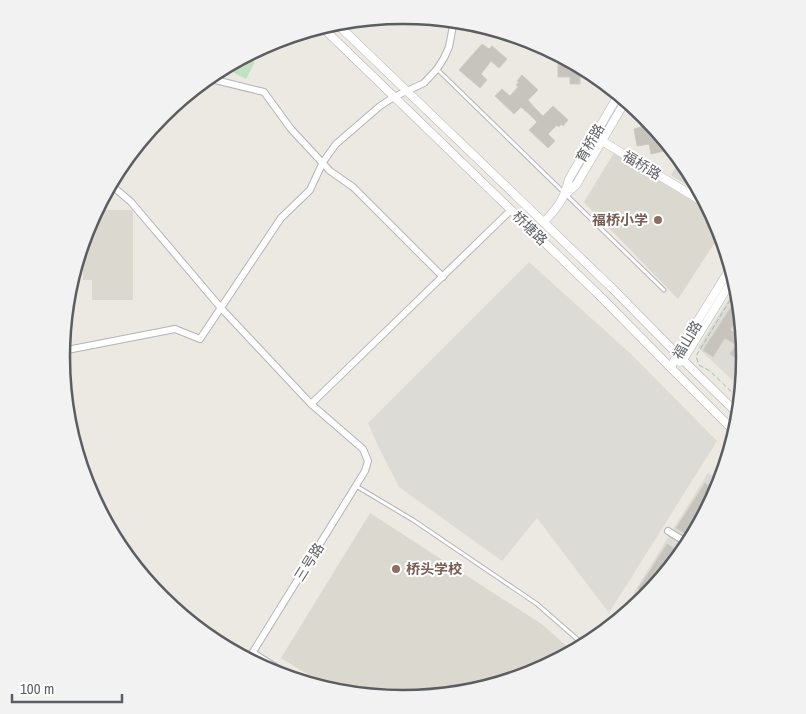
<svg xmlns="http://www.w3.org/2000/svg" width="806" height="714" font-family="'Archivo Narrow','Noto Sans SC',sans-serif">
  <rect width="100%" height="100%" fill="#ece9e2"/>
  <g fill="#dddbd6">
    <path d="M529,262L632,355L717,441L609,613L537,518L502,561L399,487L378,446L368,423Z"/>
    <path d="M737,286L745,357L742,389L698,348Z"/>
    <path d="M708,473L721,481L719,488L687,547L643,601L633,594Z"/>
  </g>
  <g fill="#dbd8d0">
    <path d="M614,153L712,213L719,226L721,233L678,299L584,202Z"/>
    <path d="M681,159L688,167L702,195L671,175Z"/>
    <path d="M96,210H133V300H92V280H83V262H76L87,226Z"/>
    <path d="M370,513L543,625L573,652L534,673L469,692L403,699L337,692L281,658Z"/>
  </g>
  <path fill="#c1e1c0" d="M243,56L255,62L246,79L223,67Z"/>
  <g fill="#c7c4be" stroke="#d0cbc1">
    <path d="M482,44L489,49L492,46L507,59L499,68L491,61L481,74L487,80L480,88L459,70Z"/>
    <path d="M558,54L580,66V84H570V77H558Z"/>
    <path d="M522,75L538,90L528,100L534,107L543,116L553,106L568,120L563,126L561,124L559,127L557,125L548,134L555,141L548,148L529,130L537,122L531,116L521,107L514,114L495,96L502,89L510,96L518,87L516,85L519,82L517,81Z"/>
    <path d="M641,112L645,115L667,142L669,150L651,154L649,144L637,146L634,129L644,126Z"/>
    <path d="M739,295L741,314L730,330L743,338L745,357L744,363L730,354L736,345L725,338L713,357L703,350Z"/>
    <path d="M705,483L717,491L692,538L676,528Z"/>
    <path d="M667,544L682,553L648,595L638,589Z"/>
  </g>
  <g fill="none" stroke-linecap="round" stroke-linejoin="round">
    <defs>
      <g id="service">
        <path d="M438,70L664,290"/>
        <path d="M356,486L413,520L537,604L585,646"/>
        <path d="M254,652L303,682"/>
      </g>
      <g id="minor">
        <path d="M207,78L264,92L291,129L330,171L353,187L443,277"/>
        <path d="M110,184L131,202L221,308L311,404L363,449L368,461L365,471L248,660"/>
        <path d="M62,351L175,329L200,339L281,218L310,190L323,162L336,144L380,106L394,97L424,83L437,69L444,58L449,47L454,20"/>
        <path d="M311,404L511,210"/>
        <path d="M668,531L689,544"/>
      </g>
      <g id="tertiary">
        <path d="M335,22L612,288L683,360L739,415"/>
        <path d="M321,26L602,298L671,368L736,433"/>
        <path d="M602,141L708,205"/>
        <path d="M566,194L576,185L626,100"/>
        <path d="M544,222C558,207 564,200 569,179L619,94"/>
        <path d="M680,362L683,360L734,277"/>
        <path d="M671,368L677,354L731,267"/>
      </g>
    </defs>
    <use href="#service" stroke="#b2b4b8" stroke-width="5"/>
    <use href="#minor" stroke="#b2b4b8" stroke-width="8"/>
    <use href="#tertiary" stroke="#b2b4b8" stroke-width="9"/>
    <path stroke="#9ac2a4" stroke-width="1" stroke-dasharray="5 2.5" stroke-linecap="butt" d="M738,287L696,356L699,365L710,371L741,401"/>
    <use href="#service" stroke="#fff" stroke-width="3"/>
    <use href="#minor" stroke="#fff" stroke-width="6"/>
    <use href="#tertiary" stroke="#fff" stroke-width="8"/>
  </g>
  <g fill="#8d6e63" stroke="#fff" stroke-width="2">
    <circle cx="658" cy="220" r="5"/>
    <circle cx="396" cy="569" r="5"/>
  </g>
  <g text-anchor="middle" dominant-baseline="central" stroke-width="4" stroke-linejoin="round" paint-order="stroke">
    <g font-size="14" fill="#5a5d61" stroke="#fff">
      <text transform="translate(590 143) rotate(-60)">育桥路</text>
      <text transform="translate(642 165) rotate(31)">福桥路</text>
      <text transform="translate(530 228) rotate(44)">桥塘路</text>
      <text transform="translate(687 340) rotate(-59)">福山路</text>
      <text transform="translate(309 562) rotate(-58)">三号路</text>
    </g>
    <g font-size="14" font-weight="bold" fill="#785e54" stroke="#fff" text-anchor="end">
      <text x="648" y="220">福桥小学</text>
      <text x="406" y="569" text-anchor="start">桥头学校</text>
    </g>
  </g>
  <path d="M0 0H806V714H0ZM70 357a333 333 0 1 1 666 0a333 333 0 1 1-666 0Z" fill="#f2f2f2" fill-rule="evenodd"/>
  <path fill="none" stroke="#5a5d61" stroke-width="2.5" d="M70 357a333 333 0 1 1 666 0a333 333 0 1 1-666 0Z"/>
  <path d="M12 694v8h110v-8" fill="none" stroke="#5a5d61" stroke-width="2.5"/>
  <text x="20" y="694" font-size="15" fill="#5a5d61" stroke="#ffffff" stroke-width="4" paint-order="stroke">100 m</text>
</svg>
